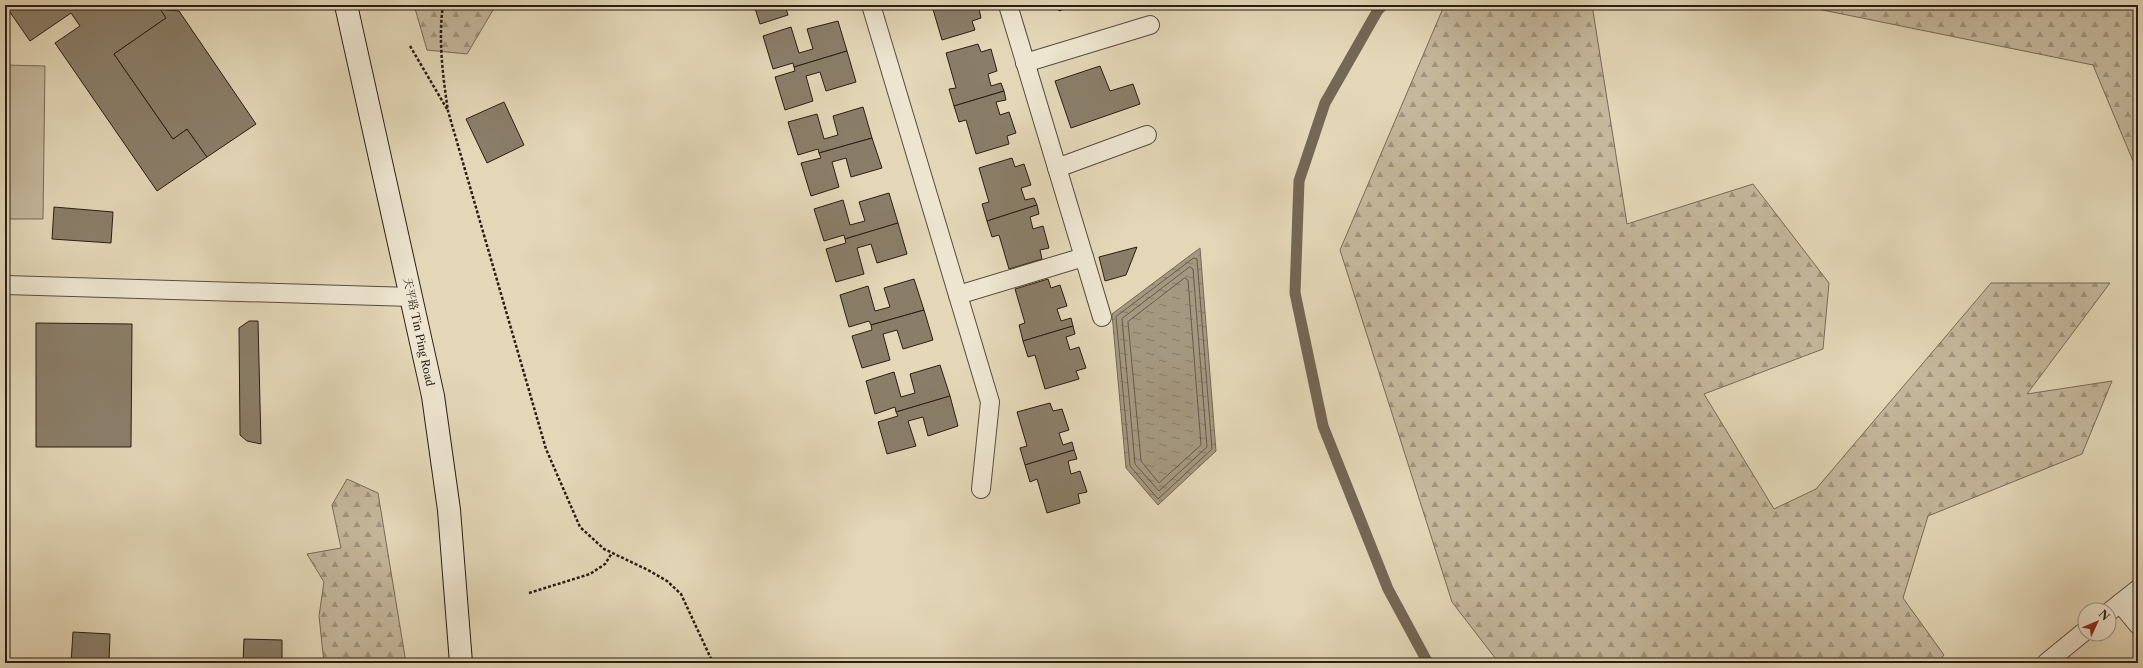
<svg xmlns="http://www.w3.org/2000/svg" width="2143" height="668" font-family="'Libre Caslon Text','Noto Serif SC',serif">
  <defs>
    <pattern id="forest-firs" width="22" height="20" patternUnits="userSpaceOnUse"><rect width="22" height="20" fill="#c4b79b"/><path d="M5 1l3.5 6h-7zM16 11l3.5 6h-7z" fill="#9f947d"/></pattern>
    <pattern id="water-ripples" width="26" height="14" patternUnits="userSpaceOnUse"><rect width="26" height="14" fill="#a49880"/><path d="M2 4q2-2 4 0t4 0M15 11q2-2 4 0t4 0" fill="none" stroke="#867b68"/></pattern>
  </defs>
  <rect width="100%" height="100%" fill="#e3d7b7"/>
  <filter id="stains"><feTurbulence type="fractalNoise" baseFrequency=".005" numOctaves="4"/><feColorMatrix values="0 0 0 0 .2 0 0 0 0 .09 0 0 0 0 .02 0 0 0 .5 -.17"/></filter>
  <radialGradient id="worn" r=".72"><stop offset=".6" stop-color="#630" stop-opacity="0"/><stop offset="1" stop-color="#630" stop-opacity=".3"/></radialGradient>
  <g fill="url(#forest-firs)" stroke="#776a58">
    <path d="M414,5H496L467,54L427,50Z"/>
    <path d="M1446,5H1592L1627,224L1753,184L1829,283L1823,349L1704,394L1774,509L1816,489L1991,283H2110L2027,394L2112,381L2082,454L1928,516L1903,598L1944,655L1937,663H1499L1452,602L1340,250L1444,6Z"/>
    <path d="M1798,5H2138V173L2093,65Z"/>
    <path d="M347,479L378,493L406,663H324L319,616L324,582L307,554L341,548L332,505Z"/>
  </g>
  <path fill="#c4b79b" stroke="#776a58" d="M5,65L45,66L43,219H5Z"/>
  <path fill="url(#water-ripples)" stroke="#736755" d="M1200,248L1216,451L1158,505L1126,468L1112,314Z"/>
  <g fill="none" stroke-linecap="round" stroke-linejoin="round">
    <g stroke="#675a4a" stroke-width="1">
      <path d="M1194,258L1197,259L1212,449L1158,499L1130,466L1116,317Z"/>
      <path d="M1190,267L1193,269L1207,447L1159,491L1135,464L1122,319Z"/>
      <path d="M1185,278L1188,280L1201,445L1159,483L1141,461L1128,322Z"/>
    </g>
    <path stroke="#736755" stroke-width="11" d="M1383,5L1378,10L1325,103L1299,181L1295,293L1323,426L1388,589L1428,663"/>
  </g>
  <g fill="#8a7e69" stroke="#2a1d15">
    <path d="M5,5H158L166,18L114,54L173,139L187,129L207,157L157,191L55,43L80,26L71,13L30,41Z"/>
    <path d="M754,5H785L788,15L760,24Z"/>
    <path d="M924,5H978L981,18L972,21L975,30L942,40L932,6L925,8Z"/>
    <path d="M1057,5H1074L1059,11Z"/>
    <path d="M160,9L179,11L256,124L207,157L187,129L173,139L114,54L166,18Z"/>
    <path d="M838,21L847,51L794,67L793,63L773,69L763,36L791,27L799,53L813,49L807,29Z"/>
    <path d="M978,44L981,52L991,49L997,71L988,74L991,86L1001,83L1004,91L954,106L949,89L956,88L946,53Z"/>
    <path d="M847,51L856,82L826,91L820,72L806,76L813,101L785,110L775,77L795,71L794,67Z"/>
    <path d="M1100,66L1110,91L1133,84L1140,104L1071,128L1055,81Z"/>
    <path d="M1004,91L1006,100L996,102L1000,115L1009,112L1016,133L1007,136L1009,144L976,154L966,120L959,122L954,106Z"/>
    <path d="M504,102L524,145L487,163L466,119Z"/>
    <path d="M863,107L872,138L819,153L818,149L798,155L788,122L817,114L824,139L838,135L833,116Z"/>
    <path d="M872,138L882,168L851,177L846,158L832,162L839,187L811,196L801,163L821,158L819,153Z"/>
    <path d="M1012,158L1015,167L1024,164L1031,185L1021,188L1025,200L1034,198L1037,205L987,221L982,204L989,202L979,168Z"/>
    <path d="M889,193L898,223L845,239L844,235L824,241L814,209L843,200L850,225L865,221L859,202Z"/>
    <path d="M1037,205L1039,214L1030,217L1033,229L1043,226L1049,248L1040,250L1042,259L1009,269L999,235L992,237L987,221Z"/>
    <path d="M54,207L113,212L111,243L52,239Z"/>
    <path d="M898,223L907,254L877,263L871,244L857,248L864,274L836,282L826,249L846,243L845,239Z"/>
    <path d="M1137,247L1126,275L1105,281L1099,257Z"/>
    <path d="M914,279L924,310L871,325L869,321L849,327L840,295L868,286L875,311L890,307L884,288Z"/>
    <path d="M1048,279L1051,288L1060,285L1067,306L1057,309L1061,321L1071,318L1073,326L1023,341L1019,325L1025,323L1015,289Z"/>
    <path d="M924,310L933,340L903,349L897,330L883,334L890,360L862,368L852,336L872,330L871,325Z"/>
    <path d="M249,321H258L261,444L247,441L240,435L239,328Z"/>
    <path d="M36,323L132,324L131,447H36Z"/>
    <path d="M1073,326L1075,334L1066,337L1070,350L1079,347L1086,368L1076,371L1079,379L1045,389L1035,355L1028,357L1023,341Z"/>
    <path d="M940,365L950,396L896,412L895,407L875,414L866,381L894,372L901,397L915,393L910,374Z"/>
    <path d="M950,396L958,426L928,436L923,417L908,421L916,446L887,454L878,422L898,416L896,412Z"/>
    <path d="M1050,403L1053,411L1062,409L1069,430L1059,433L1063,445L1072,442L1074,450L1025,465L1020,448L1027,446L1017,412Z"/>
    <path d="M1074,450L1077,459L1068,461L1071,474L1080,471L1087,492L1078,494L1080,503L1047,513L1037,479L1030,482L1025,465Z"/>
    <path d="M73,632L110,634L109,663H71Z"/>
    <path d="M244,639L282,640V663H243Z"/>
  </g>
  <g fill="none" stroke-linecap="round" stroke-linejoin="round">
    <defs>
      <g id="lane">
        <path d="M871,5L990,402L981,489"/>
        <path d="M1008,5L1102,317"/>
        <path d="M1025,63L1150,25"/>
        <path d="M1057,168L1147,135"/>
        <path d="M5,285L412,297"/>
        <path d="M958,295L1084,257"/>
        <path d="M2120,603L2138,625"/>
        <path d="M2109,612L2138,589"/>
        <path d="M2046,663L2085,631"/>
      </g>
      <path id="secondary" d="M346,5L433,396L449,510L461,663"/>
    </defs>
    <use href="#lane" stroke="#584c3e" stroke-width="20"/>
    <use href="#secondary" stroke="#2a1d15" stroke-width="24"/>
    <g stroke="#2a1d15" stroke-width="2.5" stroke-dasharray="3 2" stroke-linecap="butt">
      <path d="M443,5C438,40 443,77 448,111L546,449L580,527L604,549L648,570L667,581L681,594L713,663"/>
      <path d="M410,46L447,109"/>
      <path d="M529,593L590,574L605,564L612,553"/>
    </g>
    <use href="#lane" stroke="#ede5d0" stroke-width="18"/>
    <use href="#secondary" stroke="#ede5d0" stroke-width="22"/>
  </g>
  <g text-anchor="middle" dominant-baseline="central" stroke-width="3" stroke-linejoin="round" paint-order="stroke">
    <g font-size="11" fill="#2a1d15" stroke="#ede5d0">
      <text transform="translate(419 332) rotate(78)">天平路 Tin Ping Road</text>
    </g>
  </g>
  <rect width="2143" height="668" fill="none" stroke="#e3d7b7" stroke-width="20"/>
  <rect x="6" y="6" width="2131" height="656" fill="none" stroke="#2a1d15" stroke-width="2"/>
  <rect x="10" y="10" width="2123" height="648" fill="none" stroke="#2a1d15"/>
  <g transform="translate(2097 622) rotate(46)"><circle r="19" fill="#ede5d0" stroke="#9f9585"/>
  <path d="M0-3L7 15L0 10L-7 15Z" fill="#8f2418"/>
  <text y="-6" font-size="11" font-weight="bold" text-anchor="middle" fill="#2a1d15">N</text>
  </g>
  <rect width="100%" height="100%" filter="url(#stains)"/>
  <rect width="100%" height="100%" fill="url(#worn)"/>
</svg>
